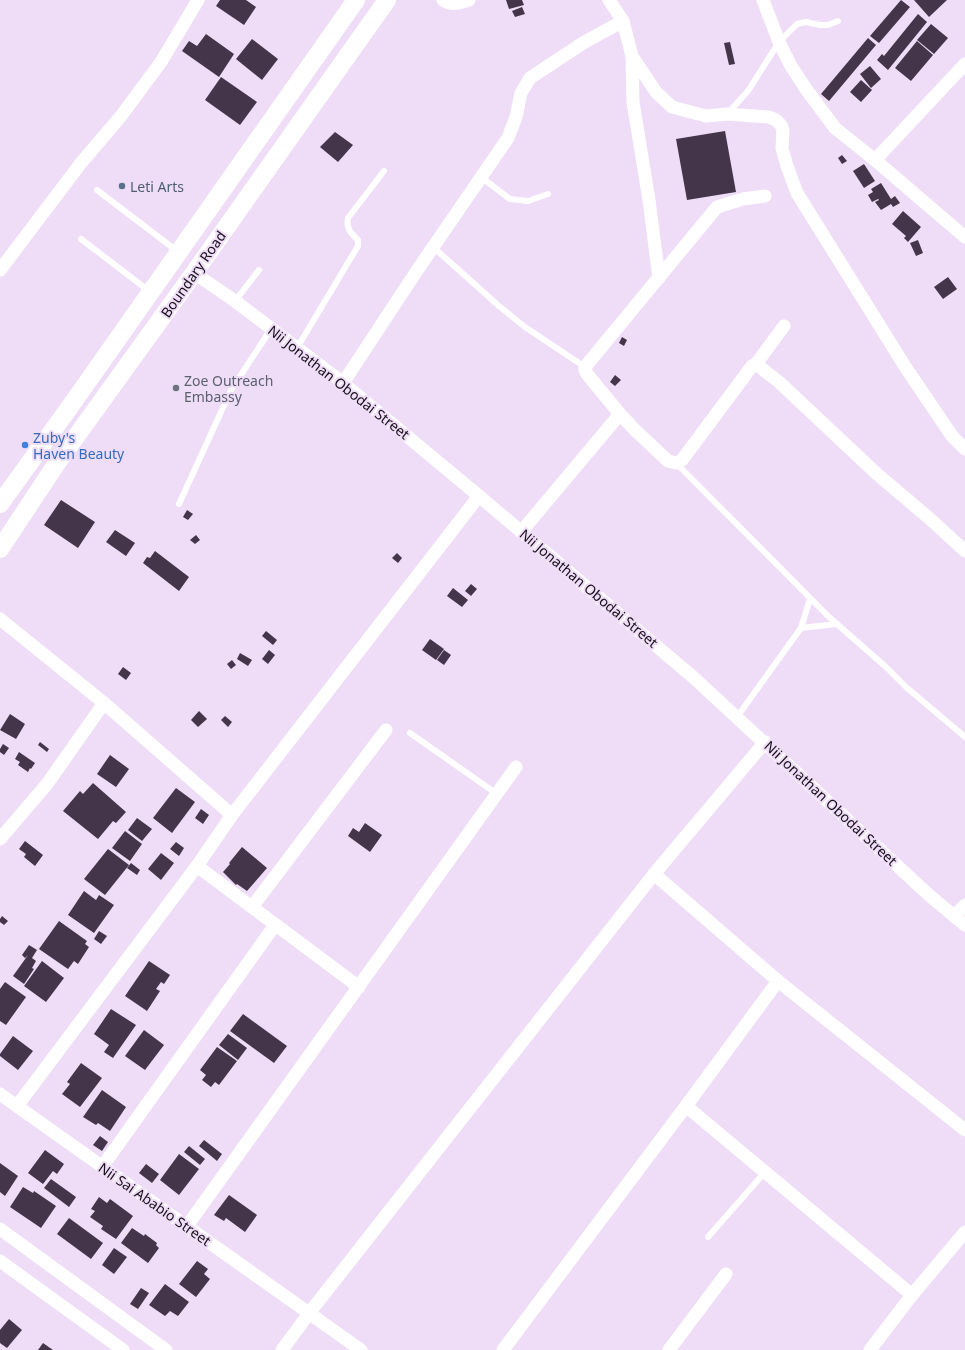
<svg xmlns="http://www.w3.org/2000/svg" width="965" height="1350" font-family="'Noto Sans',sans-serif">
  <rect width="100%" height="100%" fill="#efddf7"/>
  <g fill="#44354a">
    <path d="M220,0H246L256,7L244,25L216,6Z"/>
    <path d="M506,0H522L524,5L509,9Z"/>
    <path d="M901,0L910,7L879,43L870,36Z"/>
    <path d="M914,0H947L929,17Z"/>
    <path d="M522,7L525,14L515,17L512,11Z"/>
    <path d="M918,14L927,22L888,70L877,60L882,54L884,56Z"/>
    <path d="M931,24L948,38L934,54L917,40Z"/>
    <path d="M206,34L234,54L219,77L182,51L189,41L197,46Z"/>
    <path d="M868,38L876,45L829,101L821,94Z"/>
    <path d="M252,39L278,59L262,80L236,59Z"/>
    <path d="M917,41L933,55L911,81L895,68Z"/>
    <path d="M730,42L735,64L729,65L724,43Z"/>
    <path d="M870,66L881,79L871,88L860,74Z"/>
    <path d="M221,77L257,102L240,125L205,100Z"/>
    <path d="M861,80L872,90L861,102L850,92Z"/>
    <path d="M725,131L736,192L687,200L676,139Z"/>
    <path d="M335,132L353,145L338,162L320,147Z"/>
    <path d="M842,155L847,161L842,164L838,158Z"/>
    <path d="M864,164L875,181L864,188L853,171Z"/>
    <path d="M881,183L891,199L895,196L900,203L893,207L891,204L881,210L875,202L879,200L878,199L872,202L868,195L873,192L871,189Z"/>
    <path d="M903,211L921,227L908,242L904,238L906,236L892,224Z"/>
    <path d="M918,240L923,253L916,256L910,243Z"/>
    <path d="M948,277L957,289L943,299L934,287Z"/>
    <path d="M622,337L627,340L624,346L619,343Z"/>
    <path d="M615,375L621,380L615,386L610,382Z"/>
    <path d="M61,500L95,522L78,548L44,525Z"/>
    <path d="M187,510L193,514L188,520L183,517Z"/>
    <path d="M115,530L135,543L126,556L106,542Z"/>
    <path d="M196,535L200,540L195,544L190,540Z"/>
    <path d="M155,551L189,577L179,591L143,563L147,557L150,558Z"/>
    <path d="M397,553L402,558L398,563L392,558Z"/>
    <path d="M471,584L477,589L471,596L465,591Z"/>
    <path d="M453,588L468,600L462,607L447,596Z"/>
    <path d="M266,631L277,640L273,645L262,636Z"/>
    <path d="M430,639L444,649L436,660L422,650Z"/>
    <path d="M269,650L275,655L268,664L262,659Z"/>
    <path d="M444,650L451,655L444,665L437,660Z"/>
    <path d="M240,653L252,660L248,666L237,659Z"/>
    <path d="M232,660L236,665L231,669L227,664Z"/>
    <path d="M123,667L131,673L126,680L118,674Z"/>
    <path d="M199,711L207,719L198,727L191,720Z"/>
    <path d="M10,714L25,724L16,739L0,730Z"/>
    <path d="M225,716L232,722L228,727L221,720Z"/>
    <path d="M40,742L49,749L47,752L38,745Z"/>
    <path d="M3,744L9,748L4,755L0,752V749Z"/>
    <path d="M19,752L35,763L31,769L30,768L28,772L18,765L20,762L15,759Z"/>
    <path d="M110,755L129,769L116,787L97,774Z"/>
    <path d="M93,783L126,812L116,823L113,821L98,839L63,811L80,791L83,794Z"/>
    <path d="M176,788L195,802L172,833L153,818Z"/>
    <path d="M201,809L209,815L203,824L195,818Z"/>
    <path d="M137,818L152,829L142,841L128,830Z"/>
    <path d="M365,823L382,835L370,852L348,836L353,828L359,832Z"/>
    <path d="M125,831L142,844L130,861L112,848Z"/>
    <path d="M25,841L43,855L35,866L24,857L26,854L19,849Z"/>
    <path d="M176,842L184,848L179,856L170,849Z"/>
    <path d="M242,847L267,868L247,891L237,884L236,885L223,872L230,864L229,863Z"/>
    <path d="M108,849L129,865L105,895L84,879Z"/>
    <path d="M161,853L174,863L161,880L148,869Z"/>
    <path d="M131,863L140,870L137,875L127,868Z"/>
    <path d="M84,891L96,900L99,895L114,905L94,933L68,915Z"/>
    <path d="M2,916L8,921L4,925L0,922V919Z"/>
    <path d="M59,921L87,941L85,944L89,947L78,964L74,961L68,969L39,949Z"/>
    <path d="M99,931L107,936L101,944L94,939Z"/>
    <path d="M29,945L37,950L32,958L36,961L32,968L34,969L24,984L13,976L28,955L25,958L22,955Z"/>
    <path d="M42,961L64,978L46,1002L24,986Z"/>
    <path d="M149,961L170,975L164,984L161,982L156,989L160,991L147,1011L125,996Z"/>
    <path d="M5,982L26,997L6,1025L0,1021V989Z"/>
    <path d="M111,1009L136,1025L113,1058L104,1052L109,1045L94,1034Z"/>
    <path d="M243,1014L287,1046L274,1063L230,1031Z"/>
    <path d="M144,1030L164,1045L145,1070L125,1056Z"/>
    <path d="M228,1034L247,1048L238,1060L219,1045Z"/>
    <path d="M13,1036L33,1051L18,1070L0,1056V1054Z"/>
    <path d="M217,1047L237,1061L219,1085L215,1082L211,1087L202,1080L206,1075L200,1070Z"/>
    <path d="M81,1063L102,1078L80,1107L62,1094L70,1084L67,1082Z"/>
    <path d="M102,1090L126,1107L110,1131L98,1123L96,1125L83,1117Z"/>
    <path d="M100,1136L108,1142L102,1151L93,1145Z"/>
    <path d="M204,1140L222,1154L217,1161L199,1146Z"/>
    <path d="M189,1146L205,1159L200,1165L184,1152Z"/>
    <path d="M45,1150L64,1164L57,1174L53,1171L43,1184L28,1173Z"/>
    <path d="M179,1154L199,1169L179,1195L160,1180Z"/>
    <path d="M0,1163L18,1176L5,1196L0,1192Z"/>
    <path d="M146,1164L159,1174L152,1183L139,1173Z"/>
    <path d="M51,1179L76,1197L69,1207L44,1188Z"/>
    <path d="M23,1187L33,1193L34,1191L56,1206L41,1228L10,1207Z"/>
    <path d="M229,1195L257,1215L245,1232L226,1218L224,1221L214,1215Z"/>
    <path d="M99,1197L107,1203L110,1199L133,1216L116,1239L101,1229L103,1226L90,1217L95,1211L91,1209Z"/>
    <path d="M69,1218L103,1243L91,1259L57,1234Z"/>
    <path d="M132,1228L144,1236L145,1234L157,1243L156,1245L159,1248L148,1263L121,1243Z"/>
    <path d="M114,1248L127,1257L114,1274L102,1265Z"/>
    <path d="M197,1261L208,1269L204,1274L210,1279L196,1297L179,1284Z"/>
    <path d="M165,1284L189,1302L178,1316L170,1311L165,1316L149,1305Z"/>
    <path d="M141,1288L149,1293L138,1309L130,1304Z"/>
    <path d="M9,1319L22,1330L7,1348L0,1343V1330Z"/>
    <path d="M43,1343L53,1350H38Z"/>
  </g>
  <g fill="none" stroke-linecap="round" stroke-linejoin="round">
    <g stroke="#fff" stroke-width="6">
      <path d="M727,114L748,91L779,42L797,24L806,22L820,25H828L838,21"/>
      <path d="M481,177L510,199L528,201L548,194"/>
      <path d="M97,190L177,251"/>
      <path d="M81,239L149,291"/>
      <path d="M433,247L499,306L525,327L585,367"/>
      <path d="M235,301L259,270"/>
      <path d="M297,348L358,246V240C351,233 346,229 348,218L384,171"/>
      <path d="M676,463L829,617L886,667L906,687L965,737"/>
      <path d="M179,504L231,390L271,329"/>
      <path d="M810,599L801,628L837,624"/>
      <path d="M737,717L801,628"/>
      <path d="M410,733L497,794"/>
      <path d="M708,1237L765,1172"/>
    </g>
    <g stroke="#fff" stroke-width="13">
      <path d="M443,0C451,6 460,3 469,0"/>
      <path d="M609,0L623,21L632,56L633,102L649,200L659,278"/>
      <path d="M763,0L779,42L791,66L806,89L835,128L875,160L965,237"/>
      <path d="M632,56L656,92L672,107L706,116L727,114L769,117L776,120L781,125L783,130L782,148L787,166L797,193L906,368L952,436L965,449"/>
      <path d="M875,160L965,64"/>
      <path d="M0,270L81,163L121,116L161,62L198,0"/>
      <path d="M194,273L235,301L343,383L479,496L693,677L930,896L965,925"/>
      <path d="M756,364L784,326"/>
      <path d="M343,383L416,272L508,138L516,117L521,93L530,78L583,43L623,21"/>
      <path d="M620,414L635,430L668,461L676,463L682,460L752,366L756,364L779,382L877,474L929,518L965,551"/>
      <path d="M521,532L620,414L587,374L585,370V367L717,207L743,199L765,196"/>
      <path d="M0,619L104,703L232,815"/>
      <path d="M0,839L47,784L104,703"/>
      <path d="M197,866L359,987"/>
      <path d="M654,874L778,981L965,1130"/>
      <path d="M252,907L386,730"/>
      <path d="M954,916L965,905"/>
      <path d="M0,1094L361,1350"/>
      <path d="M17,1106L197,866L232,815L479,496"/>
      <path d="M686,1106L912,1295"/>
      <path d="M102,1167L275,925"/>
      <path d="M187,1226L516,767"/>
      <path d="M0,1229L166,1350"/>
      <path d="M0,1261L123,1350"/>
      <path d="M282,1350L310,1312L654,874L765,742"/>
      <path d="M503,1350L686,1106L778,981"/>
      <path d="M669,1350L726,1274"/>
      <path d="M870,1350L912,1295L965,1232"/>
    </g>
    <g stroke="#fff" stroke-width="18">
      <path d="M0,504L79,394L356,0"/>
      <path d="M0,549L57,463L194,273L387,0"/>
    </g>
  </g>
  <circle fill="#5c6f8a" stroke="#efddf7" stroke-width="1.5" cx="122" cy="186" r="4"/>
  <circle fill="#6b7280" stroke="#efddf7" stroke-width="1.5" cx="176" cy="388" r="4"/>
  <circle fill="#3f7fe0" stroke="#efddf7" stroke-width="1.5" cx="25" cy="445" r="4"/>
  <g text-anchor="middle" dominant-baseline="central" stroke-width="4" stroke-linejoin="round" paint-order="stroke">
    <g font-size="14" fill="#4e5e75" stroke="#efddf7" text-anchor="start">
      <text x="130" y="186">Leti Arts</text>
    </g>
    <g font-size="14" fill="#171019" stroke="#efddf7">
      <text transform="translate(193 274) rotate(-55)">Boundary Road</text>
      <text transform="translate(339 382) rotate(38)">Nii Jonathan Obodai Street</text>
      <text transform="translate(589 588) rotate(40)">Nii Jonathan Obodai Street</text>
      <text transform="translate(831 803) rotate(43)">Nii Jonathan Obodai Street</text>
      <text transform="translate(155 1204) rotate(35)">Nii Sai Ababio Street</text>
    </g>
    <g font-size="14" fill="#5b616d" stroke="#efddf7" text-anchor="start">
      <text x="184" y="380">Zoe Outreach<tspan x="184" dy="16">Embassy</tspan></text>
    </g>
    <g font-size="14" fill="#366cbe" stroke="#efddf7" text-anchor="start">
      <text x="33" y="437">Zuby's<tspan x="33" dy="16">Haven Beauty</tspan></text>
    </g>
  </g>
</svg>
